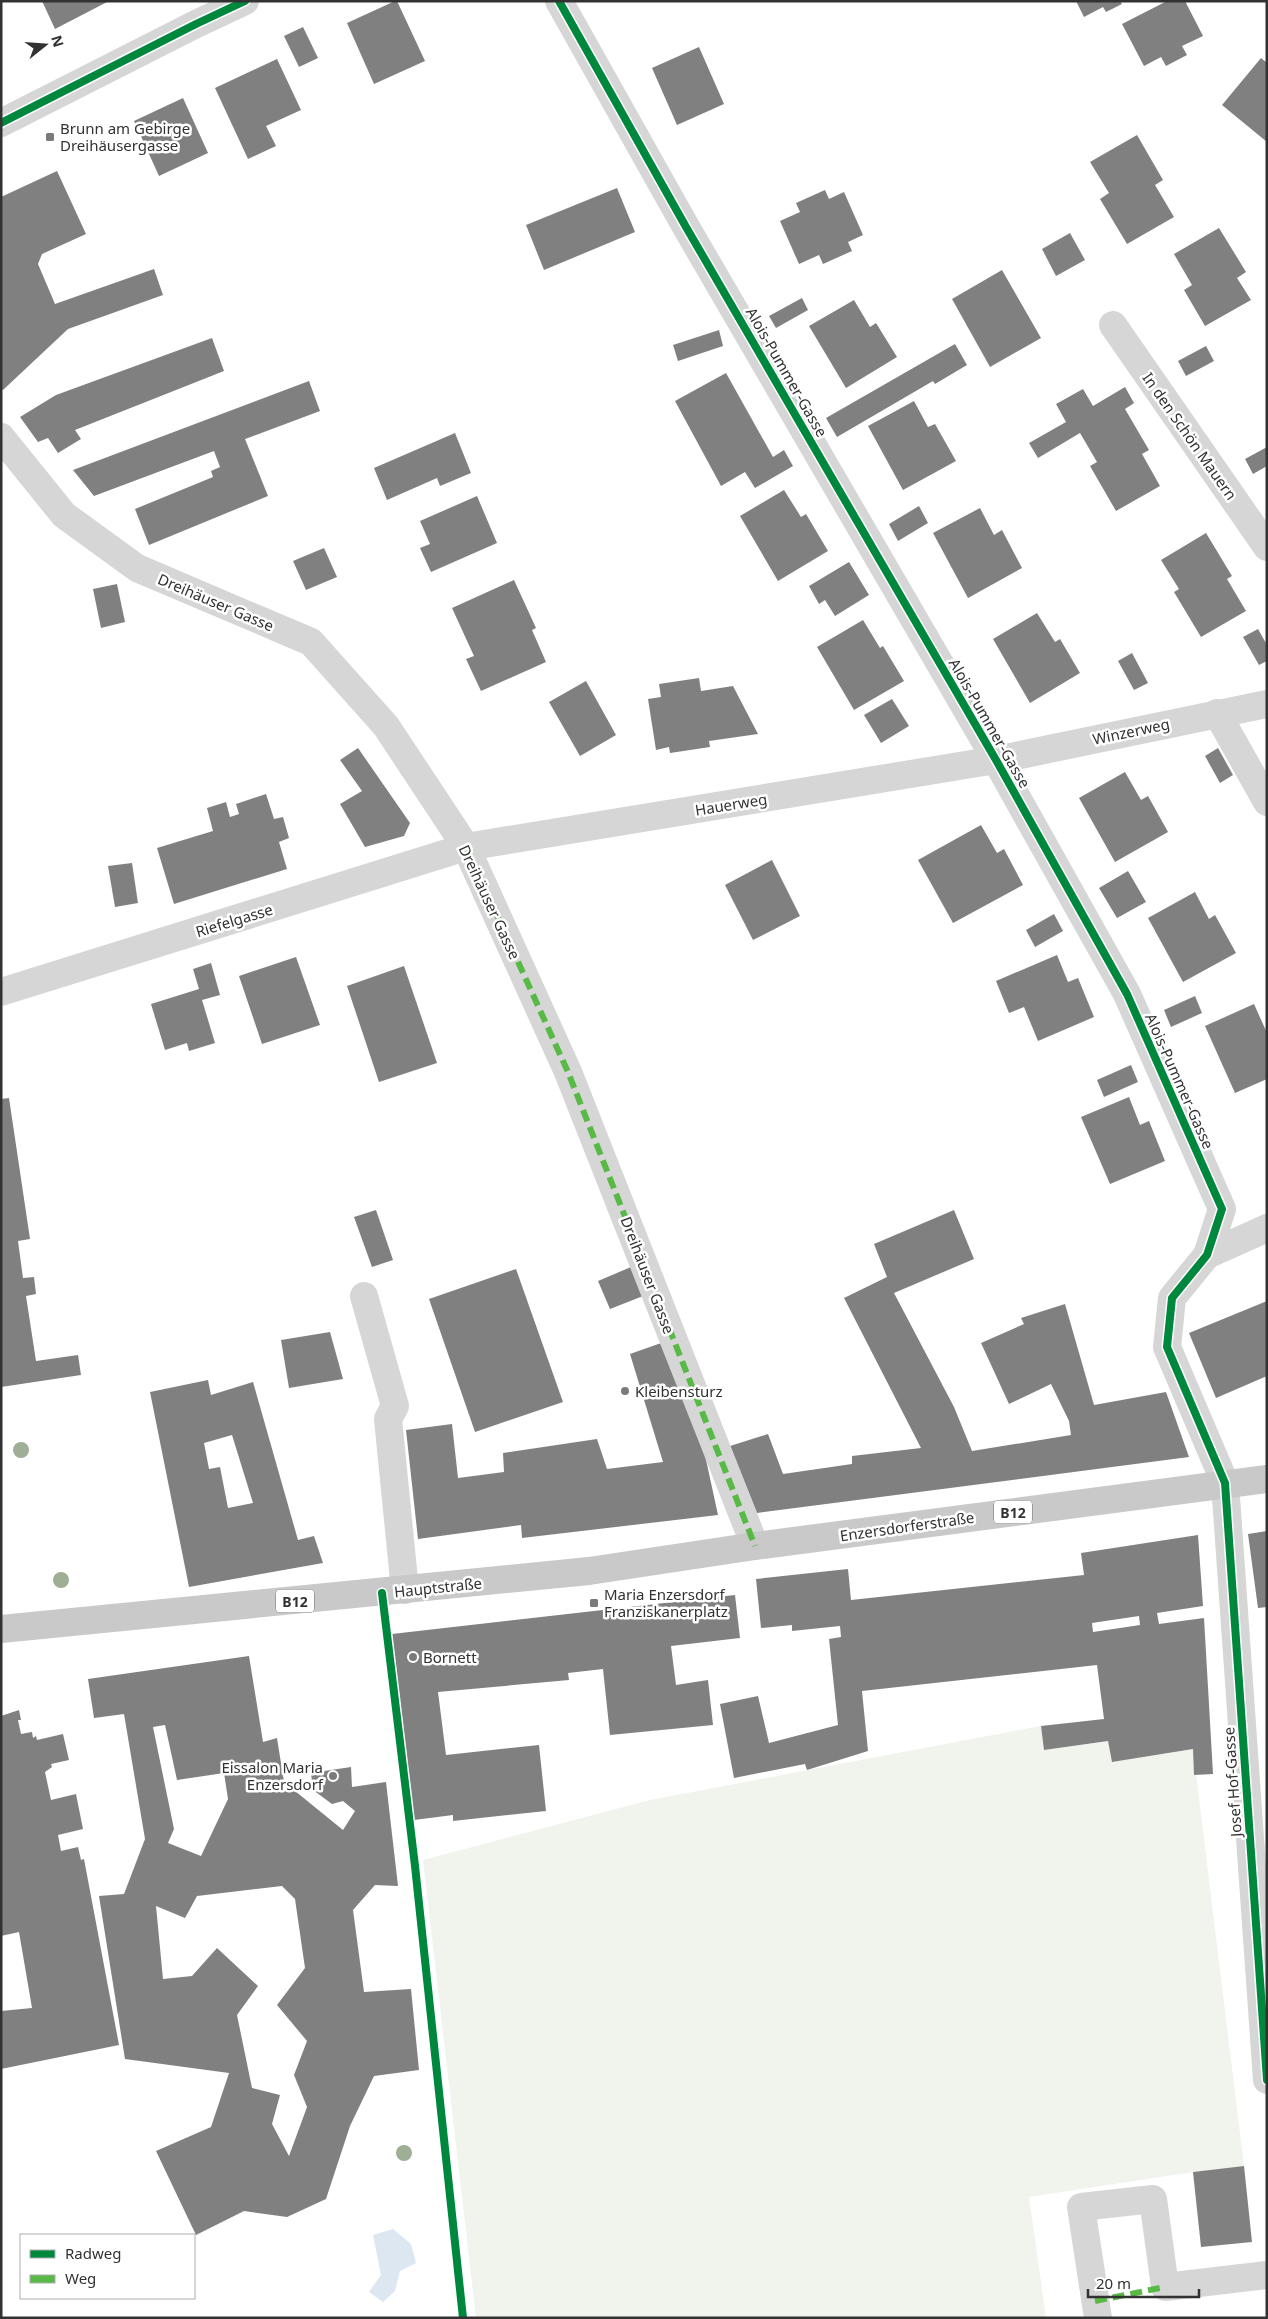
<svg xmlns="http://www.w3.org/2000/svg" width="1268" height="2319" font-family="'Noto Sans',sans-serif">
  <rect width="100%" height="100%" fill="#fff"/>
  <path fill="#f0f4ed" d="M1041,1726L1044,1750L1108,1741L1112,1762L1193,1749L1244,2166L1193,2172L1029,2197L1046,2318H476L423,1860L650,1800Z"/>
  <path fill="#dde7f2" d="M393,2229L411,2244L416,2263L400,2271L395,2291L383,2302L369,2292L381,2275L373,2235Z"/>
  <g fill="#808080" fill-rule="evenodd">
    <path d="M42,1H109L55,29Z"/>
    <path d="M395,1H397L425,61L374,84L347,23Z"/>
    <path d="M1076,1H1120L1122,4L1106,12L1103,7L1084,17Z"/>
    <path d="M1167,1H1185L1203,36L1182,46L1187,55L1166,66L1161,57L1144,66L1122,24Z"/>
    <path d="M303,27L318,58L299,67L284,36Z"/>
    <path d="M699,47L724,104L677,125L652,68Z"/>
    <path d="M1261,58L1267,63V142L1222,105Z"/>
    <path d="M277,59L301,110L266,126L276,146L248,159L215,88Z"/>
    <path d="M183,98L208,153L159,176L134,121Z"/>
    <path d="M1137,135L1163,180L1155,185L1174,217L1127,244L1100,199L1109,193L1090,162Z"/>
    <path d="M57,171L86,234L42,254L38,264L55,304L154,269L163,295L68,329L3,390L1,388V197Z"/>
    <path d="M617,188L635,232L544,270L526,225Z"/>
    <path d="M825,190L829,199L844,192L863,235L848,242L852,251L823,264L819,255L799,264L780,221L800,212L796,203Z"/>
    <path d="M1219,228L1246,272L1237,278L1251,300L1205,326L1184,290L1192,285L1174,254Z"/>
    <path d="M1070,233L1085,260L1056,276L1042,249Z"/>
    <path d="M1002,270L1041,338L990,367L952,299Z"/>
    <path d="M802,298L808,310L776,328L769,316Z"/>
    <path d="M854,300L870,327L876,323L897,357L846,388L809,326Z"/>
    <path d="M719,330L723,346L678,361L673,345Z"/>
    <path d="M212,338L224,371L75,430L81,439L58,453L48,438L38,442L20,417L56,395Z"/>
    <path d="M955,344L967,365L935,384L933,381L837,437L826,418Z"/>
    <path d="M1206,346L1214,361L1186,376L1178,361Z"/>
    <path d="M726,373L773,457L784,450L793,466L755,488L745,472L721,486L675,401Z"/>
    <path d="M309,381L320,411L245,439L268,496L149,545L135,509L213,477L211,471L220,467L214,451L94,496L73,470Z"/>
    <path d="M1125,387L1134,403L1125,409L1149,450L1142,454L1160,486L1116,511L1090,466L1097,462L1080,433L1038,458L1029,443L1066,422L1056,404L1083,389L1093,406Z"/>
    <path d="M914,401L928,427L935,424L956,461L903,490L868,426Z"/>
    <path d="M455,433L471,473L440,486L437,478L387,500L374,468Z"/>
    <path d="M1267,447V466L1253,474L1245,459Z"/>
    <path d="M784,490L801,517L806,514L828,551L778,581L740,516Z"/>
    <path d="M477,496L497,543L431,572L420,548L430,544L420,521Z"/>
    <path d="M919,506L928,523L898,541L889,524Z"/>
    <path d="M980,508L994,535L1002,530L1022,568L968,598L933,533Z"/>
    <path d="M1206,533L1232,576L1227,579L1246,611L1201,637L1174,592L1179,589L1161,560Z"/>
    <path d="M324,548L337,577L306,590L293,561Z"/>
    <path d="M849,562L869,595L835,616L825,600L819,604L809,586Z"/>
    <path d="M514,580L536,628L532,630L546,662L481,691L466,659L474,656L452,608Z"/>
    <path d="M117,584L125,622L101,628L93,589Z"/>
    <path d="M1037,613L1055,642L1060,639L1080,673L1030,703L993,639Z"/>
    <path d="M863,620L880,648L883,646L904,681L854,710L817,647Z"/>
    <path d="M1258,629L1267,645V661L1259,665L1243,637Z"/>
    <path d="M1132,653L1148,683L1134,690L1118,661Z"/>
    <path d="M699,678L701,691L733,686L758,734L709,741L710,747L670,753L669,747L656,750L648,699L661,697L659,684Z"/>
    <path d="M586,681L616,735L580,756L549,702Z"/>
    <path d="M892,699L909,726L881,743L864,715Z"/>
    <path d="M358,748L410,823L404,836L365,847L340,804L362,791L340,760Z"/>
    <path d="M1218,748L1233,775L1220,783L1205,756Z"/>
    <path d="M1125,772L1141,800L1148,796L1168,832L1115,862L1079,798Z"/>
    <path d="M266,794L274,819L283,817L289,838L279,842L287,869L174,904L157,848L213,831L207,808L226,802L230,817L239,814L236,804Z"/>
    <path d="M981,825L997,853L1004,849L1023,885L953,923L918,860Z"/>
    <path d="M772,860L800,916L753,940L725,885Z"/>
    <path d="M132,863L138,903L115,907L108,866Z"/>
    <path d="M1128,871L1146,902L1117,918L1099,888Z"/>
    <path d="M1195,892L1209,919L1215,915L1236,953L1183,982L1148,918Z"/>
    <path d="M1054,914L1063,931L1035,947L1026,930Z"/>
    <path d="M1057,955L1068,982L1078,978L1094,1017L1038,1041L1024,1007L1009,1013L996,981Z"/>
    <path d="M296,957L320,1025L262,1044L239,976Z"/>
    <path d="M211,963L220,995L202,1000L215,1043L189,1051L187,1043L165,1050L151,1004L199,989L193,969Z"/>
    <path d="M404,966L437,1063L379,1082L347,986Z"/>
    <path d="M1195,996L1202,1013L1171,1027L1164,1010Z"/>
    <path d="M1254,1004L1267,1033V1079L1235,1093L1205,1026Z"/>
    <path d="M1131,1065L1138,1082L1104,1097L1097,1080Z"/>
    <path d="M1129,1097L1140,1125L1149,1121L1165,1161L1110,1184L1081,1117Z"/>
    <path d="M9,1098L30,1239L18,1241L23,1278L34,1277L36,1294L26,1296L36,1361L78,1355L81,1375L1,1387V1099Z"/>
    <path d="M376,1210L393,1260L372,1267L354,1217Z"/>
    <path d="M954,1210L974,1259L894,1293L954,1407L972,1451L1071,1435L1069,1421L1051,1384L1009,1404L981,1343L1024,1324L1021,1318L1065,1304L1094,1405L1166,1392L1189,1457L757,1513L730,1446L768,1434L783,1474L852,1464V1456L921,1448L844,1298L887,1277L874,1244Z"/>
    <path d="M631,1267L643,1296L610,1309L598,1281Z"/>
    <path d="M516,1269L563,1402L475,1432L429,1299Z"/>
    <path d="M1267,1301V1376L1216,1398L1189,1333Z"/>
    <path d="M330,1332L343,1379L289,1388L281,1340Z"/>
    <path d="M664,1342L705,1455L718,1515L522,1538L521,1525L418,1539L406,1430L452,1424L458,1478L504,1472L503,1453L597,1439L607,1469L663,1462L630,1354Z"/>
    <path d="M208,1380L211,1395L253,1382L298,1540L314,1536L323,1563L189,1587L150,1392ZM232,1435L253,1503L228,1508L220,1467L209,1469L204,1443Z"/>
    <path d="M1267,1531V1607L1258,1608L1248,1534Z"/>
    <path d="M1198,1535L1203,1606L1157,1613L1159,1624L1204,1618L1213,1774L1194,1775L1193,1749L1112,1762L1108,1741L1044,1750L1041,1726L1104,1719L1097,1665L862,1691L868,1751L807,1770L805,1764L734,1778L720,1704L758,1696L769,1743L838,1725L829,1639L841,1637L840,1626L792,1631V1625L761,1628L756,1579L848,1569L851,1600L1084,1575L1081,1553ZM1139,1616L1140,1625L1093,1632L1092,1623Z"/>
    <path d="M735,1595L740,1638L671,1646L676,1685L708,1680L713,1725L610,1735L603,1669L568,1673L569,1680L438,1692L446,1755L539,1745L546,1811L453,1821V1815L414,1820L392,1634Z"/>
    <path d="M249,1656L263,1742L277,1738L284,1782L343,1830L355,1811L343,1801L332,1804L313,1790L311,1773L351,1767L352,1787L386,1782L398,1886L375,1885L353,1910L364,1992L411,1989L419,2070L374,2076L350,2126L326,2199L287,2217L244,2211L196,2235L156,2151L211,2127L229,2073L125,2059L99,1896L124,1894L145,1839L124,1714L94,1718L88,1679ZM165,1725L177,1780L224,1773L228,1799L201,1856L168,1843L174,1829L153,1727ZM282,1886L295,1899L305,1968L277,2005L307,2041L294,2075L307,2107L289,2156L272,2124L280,2095L252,2088L237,2015L258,1986L217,1948L192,1976L163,1979L156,1906L185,1918L197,1896Z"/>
    <path d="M19,1710L21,1720H18L21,1734L32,1732L33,1738L36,1736L37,1740L63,1734L69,1760L51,1764L52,1767L45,1772L51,1800L76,1794L83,1829L58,1835L61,1851L78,1847L81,1860L84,1859L119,2045L1,2069V2011L32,2008L19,1932L1,1936V1716Z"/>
    <path d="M1244,2166L1252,2242L1201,2247L1193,2172Z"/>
  </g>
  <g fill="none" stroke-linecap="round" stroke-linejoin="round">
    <g stroke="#d6d6d6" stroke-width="28">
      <path d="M559,1L686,227L996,760L1127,994L1222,1209L1207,1255L1172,1298L1167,1347L1225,1483L1267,2080"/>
      <path d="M1,123L196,24L245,1"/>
      <path d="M1113,325L1267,547"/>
      <path d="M1,437L64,515L137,568L311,642L386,726L466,847L568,1072L755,1546"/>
      <path d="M1217,713L1267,802"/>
      <path d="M1,992L466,847L996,760L1267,704"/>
      <path d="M1207,1255L1267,1228"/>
      <path d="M364,1296L395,1406L388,1419L405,1590"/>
      <path d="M1098,2318L1081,2207L1153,2199L1165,2287L1267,2275"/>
    </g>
    <path stroke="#c9c9c9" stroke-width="28" d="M1,1629L589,1571L755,1546L1267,1479"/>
    <g stroke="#58b947" stroke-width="6" stroke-dasharray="12 6" stroke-linecap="butt">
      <path d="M466,847L568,1072L755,1546"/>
      <path d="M1095,2301L1165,2287"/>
    </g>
    <defs>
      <g id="cycleway">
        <path d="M559,1L686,227L996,760L1127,994L1222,1209L1207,1255L1172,1298L1167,1347L1225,1483L1267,2080"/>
        <path d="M1,123L196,24L245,1"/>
        <path d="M382,1593L415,1866L463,2318"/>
      </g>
    </defs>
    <use href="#cycleway" stroke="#fff" stroke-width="11"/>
    <use href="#cycleway" stroke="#00873e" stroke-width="8"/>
  </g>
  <g fill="#9eaf96">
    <circle cx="21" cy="1450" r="8"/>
    <circle cx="61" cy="1580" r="8"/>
    <circle cx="404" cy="2153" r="8"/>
  </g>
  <g fill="#7a7a7a" stroke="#fff" stroke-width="2">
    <rect x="45" y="132" width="10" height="10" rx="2.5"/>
    <circle cx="625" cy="1391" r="5"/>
    <rect x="589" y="1598" width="10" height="10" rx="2.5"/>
    <circle cx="413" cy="1657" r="5"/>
    <circle cx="333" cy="1776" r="5"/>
  </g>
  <g text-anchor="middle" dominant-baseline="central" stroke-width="5" stroke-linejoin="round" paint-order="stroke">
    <g fill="#fff" stroke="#707070" stroke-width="1">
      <rect x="994" y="1500.5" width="38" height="23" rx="4"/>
      <rect x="276" y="1589.5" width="38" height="23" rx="4"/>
    </g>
    <g font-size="14" font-weight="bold" fill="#323232">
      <text x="1013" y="1512">B12</text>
      <text x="295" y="1601">B12</text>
    </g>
    <g font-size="15" fill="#323232" stroke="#fff" text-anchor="start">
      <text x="60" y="128">Brunn am Gebirge<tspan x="60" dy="17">Dreihäusergasse</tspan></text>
      <text x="635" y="1391">Kleibensturz</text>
      <text x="604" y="1594">Maria Enzersdorf<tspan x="604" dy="17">Franziskanerplatz</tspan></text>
      <text x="423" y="1657">Bornett</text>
      <text x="323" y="1767" text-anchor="end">Eissalon Maria<tspan x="323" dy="17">Enzersdorf</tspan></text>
    </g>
    <g font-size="15" fill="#323232" stroke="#fff">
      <text transform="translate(787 372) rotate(60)">Alois-Pummer-Gasse</text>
      <text transform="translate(1190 436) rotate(55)">In den Schön Mauern</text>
      <text transform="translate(216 602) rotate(23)">Dreihäuser Gasse</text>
      <text transform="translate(990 723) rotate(60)">Alois-Pummer-Gasse</text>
      <text transform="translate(1131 731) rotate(-12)">Winzerweg</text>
      <text transform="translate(731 804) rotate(-9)">Hauerweg</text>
      <text transform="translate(490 902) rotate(65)">Dreihäuser Gasse</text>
      <text transform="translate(234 920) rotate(-17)">Riefelgasse</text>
      <text transform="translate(1180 1081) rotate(66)">Alois-Pummer-Gasse</text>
      <text transform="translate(648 1275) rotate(69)">Dreihäuser Gasse</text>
      <text transform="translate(907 1526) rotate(-8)">Enzersdorferstraße</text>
      <text transform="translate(438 1587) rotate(-6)">Hauptstraße</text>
      <text transform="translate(1232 1782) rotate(-94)">Josef Hof-Gasse</text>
    </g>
  </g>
  <rect width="1268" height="2319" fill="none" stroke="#323232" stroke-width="5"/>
  <rect x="20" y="2234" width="175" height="65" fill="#ffffff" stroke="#adadad"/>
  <rect x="30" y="2250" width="25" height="8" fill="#00873e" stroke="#adadad"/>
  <text x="65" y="2259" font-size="15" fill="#323232">Radweg</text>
  <rect x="30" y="2275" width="25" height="8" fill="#58b947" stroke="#adadad"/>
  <text x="65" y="2284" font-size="15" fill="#323232">Weg</text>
  <g transform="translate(45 45) rotate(73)" stroke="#ffffff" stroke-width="4" paint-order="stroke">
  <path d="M0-4L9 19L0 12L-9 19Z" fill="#323232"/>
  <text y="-8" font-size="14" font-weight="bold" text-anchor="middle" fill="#323232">N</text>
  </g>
  <path d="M1088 2289v8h111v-8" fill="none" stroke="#323232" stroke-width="2.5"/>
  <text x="1096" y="2289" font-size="15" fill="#323232" stroke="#ffffff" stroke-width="4" paint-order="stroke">20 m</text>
</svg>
